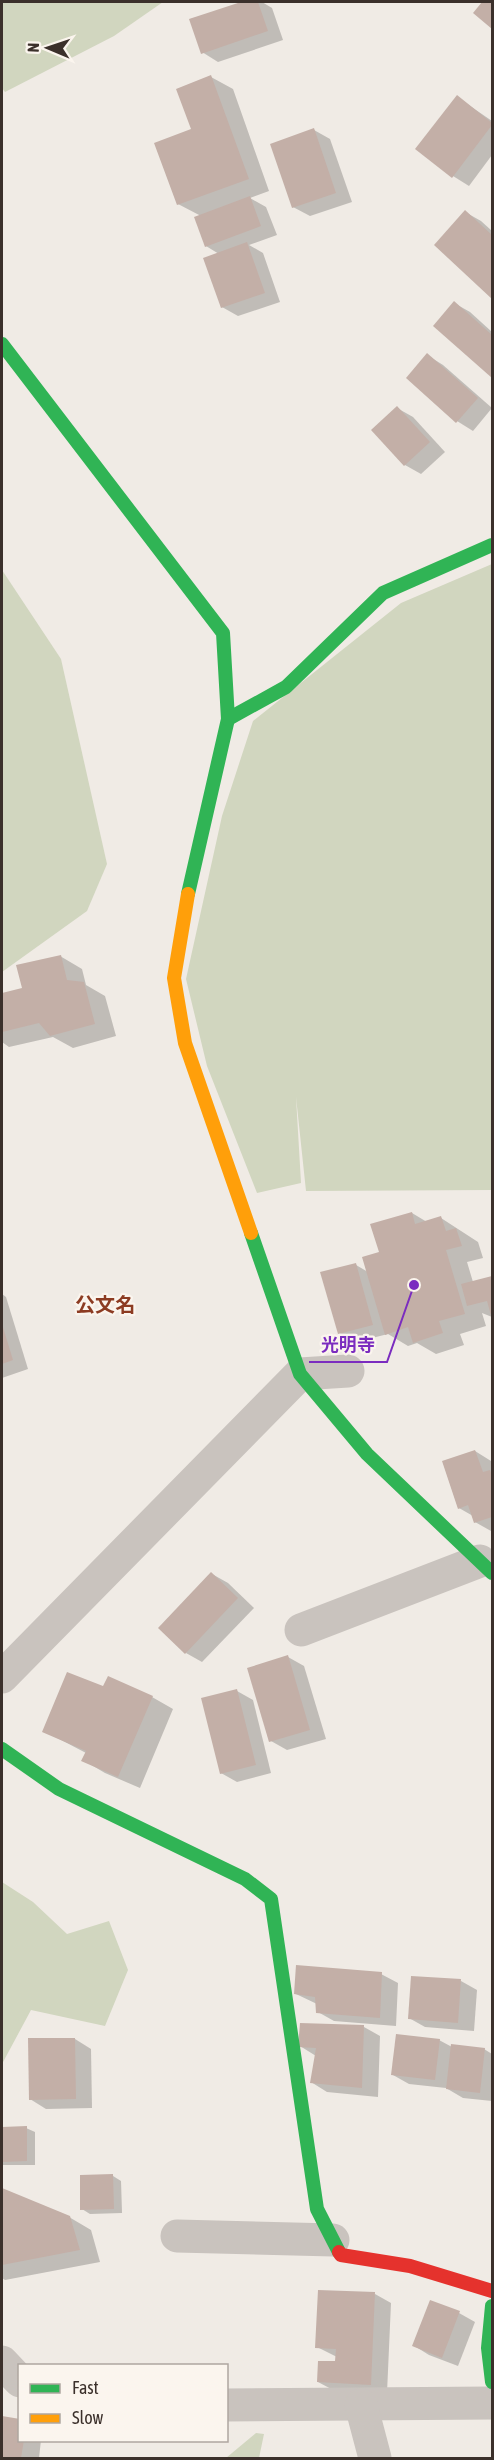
<svg xmlns="http://www.w3.org/2000/svg" width="494" height="2460" font-family="'Asap Condensed','Noto Sans JP',sans-serif">
  <rect width="100%" height="100%" fill="#f0ebe5"/>
  <g fill="#d1d6bf">
    <path d="M2,2H163L114,36L5,92L2,88Z"/>
    <path d="M492,564V1190L306,1191L296,1097L301,1183L257,1193L207,1066L186,979L222,816L253,721L401,603Z"/>
    <path d="M2,570L61,659L107,864L87,911L2,972Z"/>
    <path d="M2,1882L33,1902L67,1934L109,1921L128,1970L105,2026L31,2010L2,2064Z"/>
    <path d="M256,2433L264,2434L259,2458H226Z"/>
  </g>
  <g fill="#0003">
    <path d="M246,2H262L272,8L283,40L218,62L202,52L191,19Z"/>
    <path d="M211,77L233,89L269,191L250,198L266,207L277,235L249,245L263,253L280,302L238,316L222,307L219,254L206,246L201,216L178,204L193,130Z"/>
    <path d="M457,97L492,121V155L469,186L453,176Z"/>
    <path d="M314,130L330,139L352,202L310,216L293,207Z"/>
    <path d="M465,212L481,221L492,231V297L436,245Z"/>
    <path d="M454,303L470,312L492,332V376L435,326Z"/>
    <path d="M427,355L443,365L492,408L473,431L457,421Z"/>
    <path d="M397,408L413,417L445,452L421,474L405,465L374,430Z"/>
    <path d="M60,956L82,969L86,985L105,996L116,1036L73,1048L53,1037L9,1047L2,1042V994L24,989Z"/>
    <path d="M412,1213L427,1222L441,1218L478,1242L483,1258L467,1262L473,1282L492,1277V1317L482,1313L486,1326L460,1334L464,1345L436,1354L417,1343L408,1346L388,1334L356,1342L339,1333L356,1265L368,1272Z"/>
    <path d="M2,1294L6,1297L28,1369L2,1378Z"/>
    <path d="M475,1451L491,1461L492,1464L491,1531L475,1522L473,1516L459,1508Z"/>
    <path d="M212,1574L228,1583L254,1608L202,1662L186,1653Z"/>
    <path d="M288,1657L304,1666L326,1739L287,1750L271,1741Z"/>
    <path d="M104,1688L152,1697L173,1709L140,1788L105,1773L83,1760L86,1753L44,1731Z"/>
    <path d="M237,1691L253,1700L271,1773L237,1782L221,1773Z"/>
    <path d="M381,1974L398,1983L396,2026L334,2021L318,2012L317,2004L296,1994Z"/>
    <path d="M461,1981L477,1990L474,2031L425,2027L409,2018Z"/>
    <path d="M364,2027L380,2036L378,2097L327,2092L311,2082L316,2056L300,2046Z"/>
    <path d="M75,2039L91,2049L92,2108L46,2109L30,2099Z"/>
    <path d="M439,2040L452,2047L484,2049L492,2054V2101L463,2098L446,2088L409,2084L393,2075Z"/>
    <path d="M2,2128H26L35,2132V2165H2Z"/>
    <path d="M113,2176L121,2181L122,2213L90,2214L82,2209Z"/>
    <path d="M2,2190L69,2217L91,2230L100,2262L5,2280L2,2278Z"/>
    <path d="M375,2294L391,2303L387,2393L335,2391L318,2382L337,2363V2357L317,2347Z"/>
    <path d="M459,2313L475,2322L458,2366L429,2355L413,2345Z"/>
    <path d="M2,2418L20,2420V2440H41L39,2458H2Z"/>
  </g>
  <g fill="#c3afa7">
    <path d="M241,2H258L268,31L201,54L189,19Z"/>
    <path d="M482,2H492V29L473,13Z"/>
    <path d="M211,75L249,179L177,205L154,143L191,129L176,89Z"/>
    <path d="M457,95L492,123V125L452,178L415,149Z"/>
    <path d="M314,128L336,193L292,208L270,144Z"/>
    <path d="M250,196L261,226L205,247L194,217Z"/>
    <path d="M465,210L492,235V299L434,245Z"/>
    <path d="M247,242L265,293L221,308L203,258Z"/>
    <path d="M454,301L492,335V378L433,326Z"/>
    <path d="M427,353L478,398L456,423L406,378Z"/>
    <path d="M397,406L430,442L404,466L371,430Z"/>
    <path d="M61,955L67,980L84,982L95,1024L50,1036L39,1023L2,1032V993L22,988L16,965Z"/>
    <path d="M412,1212L415,1224L441,1216L446,1231L456,1228L462,1246L446,1250L465,1314L439,1321L443,1333L413,1343L408,1327L385,1335L362,1257L379,1252L370,1224Z"/>
    <path d="M356,1263L373,1325L338,1334L320,1272Z"/>
    <path d="M492,1276V1319L487,1301L467,1306L461,1284Z"/>
    <path d="M2,1324L13,1360L2,1364Z"/>
    <path d="M475,1450L483,1472L490,1470L492,1476V1517L474,1523L468,1505L458,1509L442,1461Z"/>
    <path d="M211,1572L238,1598L185,1654L158,1628Z"/>
    <path d="M288,1655L310,1730L269,1742L247,1668Z"/>
    <path d="M67,1672L103,1686L108,1676L153,1696L118,1777L81,1761L86,1751L42,1732Z"/>
    <path d="M237,1689L256,1765L220,1774L201,1698Z"/>
    <path d="M296,1965L382,1972L380,2018L316,2013L315,1997L294,1994Z"/>
    <path d="M411,1976L461,1979L458,2023L408,2019Z"/>
    <path d="M300,2023L364,2025L362,2088L310,2083L316,2048L298,2047Z"/>
    <path d="M396,2034L440,2039L435,2080L391,2075Z"/>
    <path d="M28,2038H75L76,2099L29,2100Z"/>
    <path d="M451,2044L485,2048L480,2093L446,2089Z"/>
    <path d="M27,2126V2161L2,2162V2127Z"/>
    <path d="M113,2174L114,2209L80,2210V2175Z"/>
    <path d="M2,2188L70,2216L80,2250L2,2265Z"/>
    <path d="M318,2290L375,2292L371,2385L317,2382L318,2361H335L336,2349L315,2348Z"/>
    <path d="M430,2300L460,2311L442,2358L412,2346Z"/>
    <path d="M2,2416L20,2419V2440H24L21,2458H2Z"/>
  </g>
  <g fill="none" stroke-linecap="round" stroke-linejoin="round">
    <g stroke="#c9c3be" stroke-width="33">
      <path d="M301,1630L480,1561"/>
      <path d="M2,1677L300,1374L348,1371"/>
      <path d="M177,2236L333,2240"/>
      <path d="M2,2362L20,2381"/>
      <path d="M226,2405L492,2403"/>
      <path d="M361,2405L375,2458"/>
    </g>
    <g stroke="#30b455" stroke-width="14">
      <path d="M2,344L223,633L228,719L188,894"/>
      <path d="M228,719L286,687L383,593L492,545"/>
      <path d="M251,1233L300,1374L367,1454L492,1573"/>
      <path d="M2,1749L59,1789L245,1879L271,1899L317,2209L339,2252"/>
      <path d="M492,2306L488,2348L492,2382"/>
    </g>
    <path stroke="#ff9f0a" stroke-width="14" d="M188,894L174,978L185,1043L251,1233"/>
    <path stroke="#e5322d" stroke-width="14" d="M339,2252L341,2255L410,2266L492,2291"/>
  </g>
  <g text-anchor="middle" dominant-baseline="central" stroke-width="4.5" stroke-linejoin="round" paint-order="stroke">
    <g font-size="20" font-weight="bold" fill="#8c3b22" stroke="#fbf5ee">
      <text x="105" y="1304">公文名</text>
    </g>
  </g>
  <path fill="none" stroke="#7b2cbf" stroke-width="2" d="M414 1285L387 1362H309"/>
  <circle fill="#7b2cbf" stroke="#fbf5ee" stroke-width="2" cx="414" cy="1285" r="6"/>
  <g font-size="18" text-anchor="middle" font-weight="bold" fill="#7b2cbf" stroke="#fbf5ee" stroke-width="4.5" stroke-linejoin="round" paint-order="stroke">
    <text x="348" y="1351">光明寺</text>
  </g>
  <rect width="494" height="2460" fill="none" stroke="#3b302b" stroke-width="6"/>
  <rect x="18" y="2364" width="210" height="78" fill="#fbf5ee" stroke="#aea6a0" stroke-width="1.5"/>
  <rect x="30" y="2384" width="30" height="9" fill="#30b455" stroke="#aea6a0" stroke-width="1.5"/>
  <text x="72" y="2394" font-size="18" fill="#3b302b">Fast</text>
  <rect x="30" y="2414" width="30" height="9" fill="#ff9f0a" stroke="#aea6a0" stroke-width="1.5"/>
  <text x="72" y="2424" font-size="18" fill="#3b302b">Slow</text>
  <g transform="translate(48 48) rotate(272)" stroke="#fbf5ee" stroke-width="4.5" paint-order="stroke">
  <path d="M0-4.5L10 22L0 15L-10 22Z" fill="#3b302b"/>
  <text y="-9" font-size="16" font-weight="bold" text-anchor="middle" fill="#3b302b">N</text>
  </g>
</svg>
